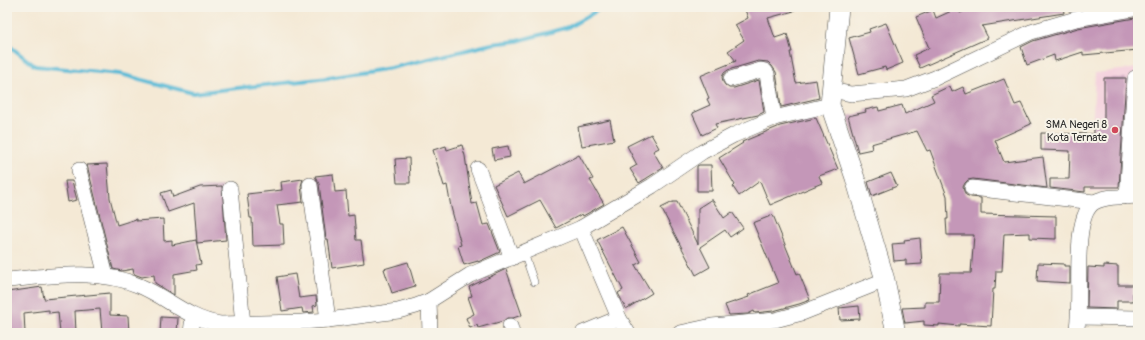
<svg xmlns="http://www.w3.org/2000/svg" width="1145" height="340" font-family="Pangolin,sans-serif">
  <rect width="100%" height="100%" fill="#f7f3e8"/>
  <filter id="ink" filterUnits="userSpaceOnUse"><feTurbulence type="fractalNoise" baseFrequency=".025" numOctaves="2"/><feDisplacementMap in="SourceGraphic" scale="8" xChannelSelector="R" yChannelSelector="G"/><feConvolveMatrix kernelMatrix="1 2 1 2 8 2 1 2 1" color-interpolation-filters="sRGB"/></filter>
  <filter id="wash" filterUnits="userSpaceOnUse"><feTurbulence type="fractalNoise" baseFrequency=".012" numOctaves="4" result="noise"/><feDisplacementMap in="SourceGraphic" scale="16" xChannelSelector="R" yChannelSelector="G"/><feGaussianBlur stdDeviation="0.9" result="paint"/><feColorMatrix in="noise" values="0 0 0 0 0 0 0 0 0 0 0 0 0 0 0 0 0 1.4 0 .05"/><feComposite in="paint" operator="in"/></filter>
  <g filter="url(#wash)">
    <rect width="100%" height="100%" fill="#f4e9d5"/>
    <path fill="#f4cfdd" d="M1138,68V187L1089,193L1095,73Z"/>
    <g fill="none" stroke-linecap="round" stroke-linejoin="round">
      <path stroke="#58bad6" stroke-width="4" d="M7,44L35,66L120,74L193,93L328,78L391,68L492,44L517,41L569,27L603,7"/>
    </g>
    <g id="blocks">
      <g fill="#c497b8">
        <path d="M744,7H794V11L768,18L775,38L787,34L792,52H790L796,83L816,80L819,98L781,107L776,72L772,66L768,62L758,61L728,70L724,73L722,77L723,82L725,85L729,88H734L759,80L764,112L758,115L715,124L717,128L702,135L692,113L710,105L707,99L709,98L700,76L736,61L728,51L744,40L735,25L748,18Z"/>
        <path d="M974,7H1063L1064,13L982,26L988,38L920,68L914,55L929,48L916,17L933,10L936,18L958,8L960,13Z"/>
        <path d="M1135,18L1138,50L1083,55V52L1055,61L1054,55L1027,65L1021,47L1033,41L1078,28Z"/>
        <path d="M886,23L903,63L886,70L885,67L859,74L849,38L870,32L869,29Z"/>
        <path d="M1104,78H1126L1119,187H1085V192L1050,188V179H1069L1070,151L1041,150V133L1094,134V122H1104Z"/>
        <path d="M1004,79L1015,105L1021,103L1031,124L995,140L1004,162L1043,157L1047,188L973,179L968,180L965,183L963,187L964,191L966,195L971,197L981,198V214L1056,216V239L1030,238V233L1004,234L1002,271H996L995,289H993L991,326L959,324V326L939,324V326L924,325V321L905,323L902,308L925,307V302H939L940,273H971L974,235H947L946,219H948L947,196L930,150L927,151L917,131L871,144L872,149L858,152L848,116L866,112L865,110L878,107L879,111L902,105L905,114L934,101L931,95L950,86L952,92L963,87L966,94Z"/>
        <path d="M816,118L838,169L819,176L822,183L770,205L760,181L739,196L733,187L735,185L719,158L743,143L742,142L780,126Z"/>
        <path d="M610,120L614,140L582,146L578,127Z"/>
        <path d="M651,134L659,148L653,151L663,168L639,183L630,169L637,165L627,146Z"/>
        <path d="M462,145L465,156L472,204L477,203L483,225L489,224L500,252L478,262V261L464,265L458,246L461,245L451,207L447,185L444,186L433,150L446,146L447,150Z"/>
        <path d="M508,146L510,157L494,160L492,149Z"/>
        <path d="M579,155L593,179L590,180L604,204L583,216L582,214L556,228L540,200L508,216L494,185L518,173L524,184Z"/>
        <path d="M409,158L410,183H397L395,159Z"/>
        <path d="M107,164L110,198L117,225L136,219V221L163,219L164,241L172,240V245L196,240L201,264L196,265L197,270L174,274V295L155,283L154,275L142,277L134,274L133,269L122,271L113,269L87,165Z"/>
        <path d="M699,165H711L712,191H697V166Z"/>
        <path d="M891,173L897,186L872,196L868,182Z"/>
        <path d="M333,174L335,192L346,191L348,216L354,215L356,240H361L364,263L332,268L328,239H326L319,184L315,176Z"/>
        <path d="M303,179L301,186L303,202L277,205L280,224H283L284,245L253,246L252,218H250L247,194L282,190L281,182Z"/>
        <path d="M65,181H72L77,200L68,202Z"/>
        <path d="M222,186L226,240L197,243L194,203L168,212L161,193L171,190L173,197L200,187Z"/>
        <path d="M712,199V201H713L724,218L732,212L743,228L730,237L725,230L700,247L710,267L696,275L661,208L673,202H677L698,244V208Z"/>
        <path d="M773,215L797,274L799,273L810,300L799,304L773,311L755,313L754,311L748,314L729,315L725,305L749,297L748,295L778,283L753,223Z"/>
        <path d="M622,227L641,262L635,265L652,293L626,309L618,293L623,290L597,240Z"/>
        <path d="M920,238L922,264L906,265V260L894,261L892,244L905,243L904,240Z"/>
        <path d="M408,262L415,286L392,293L384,269Z"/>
        <path d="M1038,263L1064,264V266H1070V283L1037,281Z"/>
        <path d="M1104,265L1118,266V285H1133V301H1117V309L1087,308L1088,267L1104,268Z"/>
        <path d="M506,269L522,315L513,318H507L503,321L478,328L477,325L470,328L466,318L474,314L468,297L472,296L469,287Z"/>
        <path d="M295,274L299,298L316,296L317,305L313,306L314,312L303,313L302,308L282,311L277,277Z"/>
        <path d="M42,287L44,299L110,293V315L128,316L129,333H102L100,309L75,311L76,333H60L58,312L49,313V310L24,313L25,333H7V292Z"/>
        <path d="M859,306L860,319L840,320L839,308Z"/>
        <path d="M161,317L178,318L177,333H160Z"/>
      </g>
    </g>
  </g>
  <g filter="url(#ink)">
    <use href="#blocks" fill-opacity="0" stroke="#494844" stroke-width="1"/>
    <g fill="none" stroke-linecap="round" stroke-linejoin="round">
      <defs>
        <path id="service" d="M524,253L534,282"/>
        <g id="minor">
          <path d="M731,79L761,70L765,71L767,74L774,118"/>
          <path d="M831,90L851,94L906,89L935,78L1031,32L1076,19L1138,8"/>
          <path d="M478,169L512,258"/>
          <path d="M79,170L106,276"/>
          <path d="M310,185L328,320"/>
          <path d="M972,188L1094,202"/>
          <path d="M230,189L243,324"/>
          <path d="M1127,197L1135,78"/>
          <path d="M7,280C50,276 99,268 140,286C168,298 188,319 220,324L302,322L328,320L398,311L416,306L429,301L470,275L581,228"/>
          <path d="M429,301L430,333"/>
          <path d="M1079,317L1138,318"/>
          <path d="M510,326L512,333"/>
          <path d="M191,333L193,316"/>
          <path d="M583,333L619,318"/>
          <path d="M628,333L619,318L581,228L652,186L702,152L734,135L774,118L830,105"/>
          <path d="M680,333L712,326L775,320L802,313L885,280"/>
          <path d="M1076,333C1084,305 1069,216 1095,202C1107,195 1125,197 1138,196"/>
        </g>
        <path id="tertiary" d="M839,7L830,105L855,178L885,280L896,333"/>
      </defs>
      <use href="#service" stroke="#494844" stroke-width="8"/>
      <use href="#minor" stroke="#494844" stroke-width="16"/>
      <use href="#tertiary" stroke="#494844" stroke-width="20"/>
      <use href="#service" stroke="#fff" stroke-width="7"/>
      <use href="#minor" stroke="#fff" stroke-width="15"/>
      <use href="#tertiary" stroke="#fff" stroke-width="19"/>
    </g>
  </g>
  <circle fill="#d1495b" stroke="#f7f3e8" stroke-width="1.5" cx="1115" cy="130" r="4"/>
  <g text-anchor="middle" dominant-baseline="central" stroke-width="4" stroke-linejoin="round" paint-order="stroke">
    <g font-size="11" fill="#2b2b2b" stroke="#f7f3e8" text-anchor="end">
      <text x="1107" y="124">SMA Negeri 8<tspan x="1107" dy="13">Kota Ternate</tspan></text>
    </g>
  </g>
  <rect width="1145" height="340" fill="none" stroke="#f7f3e8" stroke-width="24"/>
</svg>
